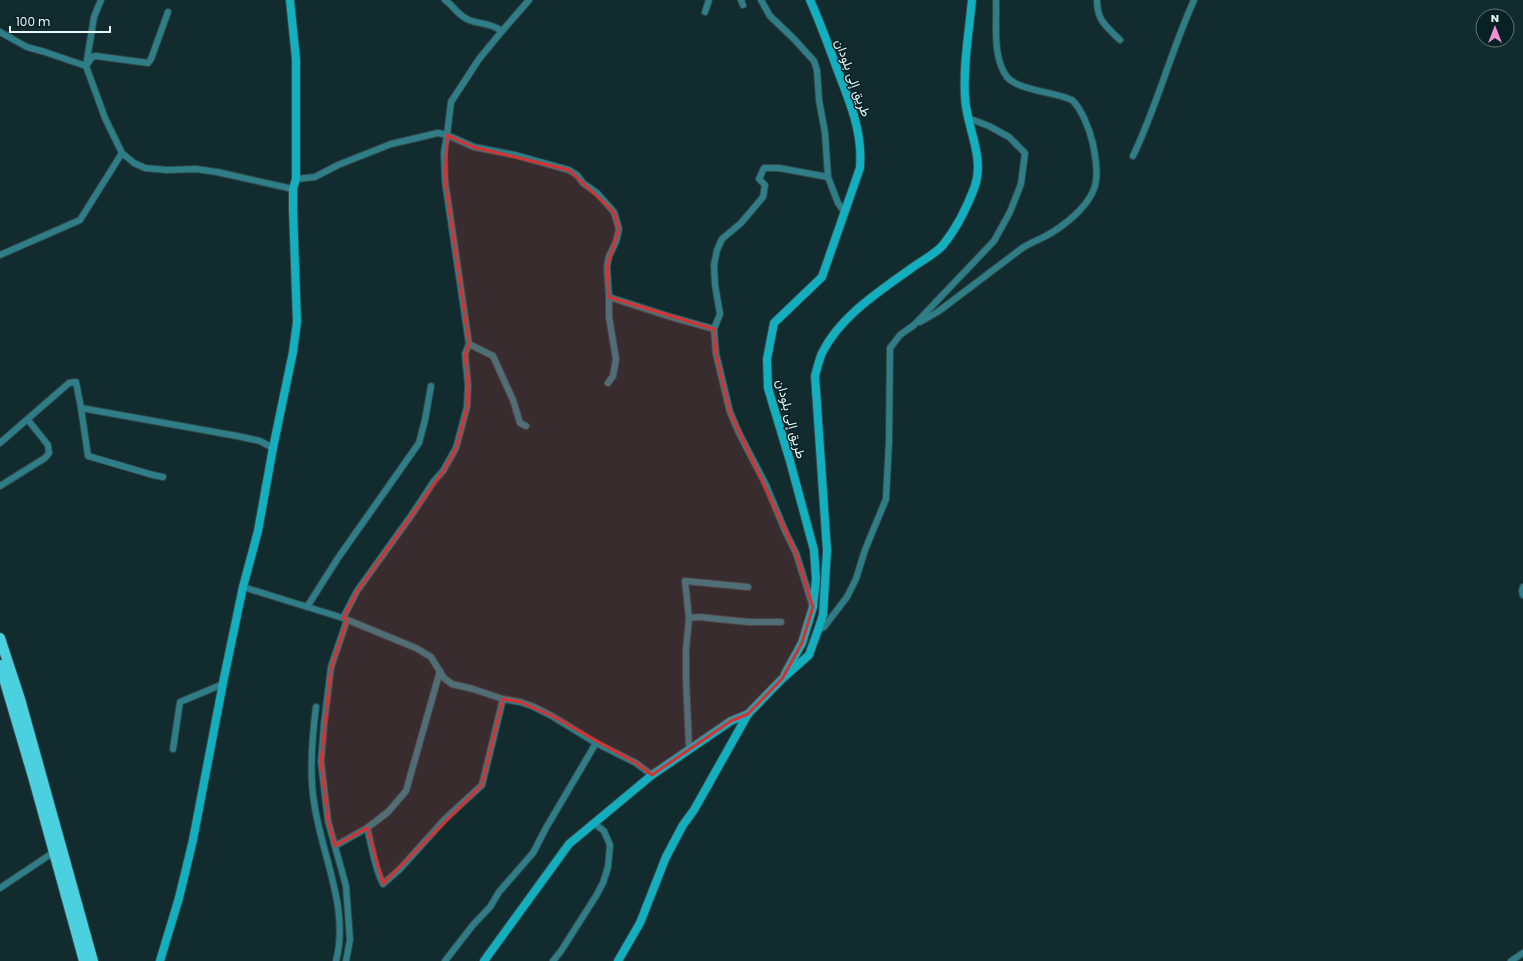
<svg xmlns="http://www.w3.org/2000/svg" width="1523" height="961" font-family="Poppins,Vazirmatn,sans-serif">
  <rect width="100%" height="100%" fill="#112b2e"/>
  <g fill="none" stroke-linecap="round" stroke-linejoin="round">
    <defs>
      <g id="street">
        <path d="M445,0C455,7 457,15 469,20C482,25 489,22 502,31L529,0"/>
        <path d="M741,0L743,5"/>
        <path d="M761,0L770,16L794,39L814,61L817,70L819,100L825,133L828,177L838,203L844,211"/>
        <path d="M1097,0C1097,21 1106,26 1120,40"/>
        <path d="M168,12L151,59L148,63L96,56L92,57L86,66L105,118L122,153L134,163L145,168L167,170L196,169L217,172L293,189"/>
        <path d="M705,12L709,0"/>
        <path d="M502,31L479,59L451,102L447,135L474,147L515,155L569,170L577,175L583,183L597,193L614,212L619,229L616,242L609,256L607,267L609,297L671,317L714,329"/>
        <path d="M0,32L27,47L45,52L86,66L94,17L101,0"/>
        <path d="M1133,156C1157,106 1171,51 1194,0"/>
        <path d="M296,179L315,177L338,165L391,144L438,133L447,135L444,153L445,181L469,344L493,356L513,400L520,423L526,426"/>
        <path d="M0,255L80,220L122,153"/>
        <path d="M920,322L939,311L1021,249C1028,244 1035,241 1042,238C1062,228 1094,204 1096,180C1098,168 1095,156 1093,144C1090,131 1082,109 1072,100C1070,99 1066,98 1064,97C1049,92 1017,89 1007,77C992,57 997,24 996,0"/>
        <path d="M608,383L613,376L616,359L609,317V297"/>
        <path d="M81,408L88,456L153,475L163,477"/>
        <path d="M0,443L69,383L76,382L81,408L237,436L260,441L273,448"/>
        <path d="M0,486L45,458L49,453L48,445L28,420"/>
        <path d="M243,587L343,618L416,648L431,657L444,678L452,684L473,689L503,699L520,702L532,706L552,716L596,743L636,763L652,775"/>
        <path d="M1523,587L1522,591L1523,595"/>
        <path d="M812,604L796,553L786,533L766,485L739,433L730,412L716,354L714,329L720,314L715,285L714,265L717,250L722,239L741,223L763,197L765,185L759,179L764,168H779L828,177"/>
        <path d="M307,607L338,558L419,443L425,420L431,386"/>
        <path d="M343,618L357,591L413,513L434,481L443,471L456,448L467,407L468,385L465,354L469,344"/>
        <path d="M689,618L699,617L748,622H781"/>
        <path d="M818,630L824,627L847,597L856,579L865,550L886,499L889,441L890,348L900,335L914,325L994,241L1010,212L1021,184L1025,153L1009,137L989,126L968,118"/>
        <path d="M440,671L406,791L388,812L367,828C372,846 374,866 383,884L400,869L445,819L482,785L503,699"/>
        <path d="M316,707C312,738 309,771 314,802C321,854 350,908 336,961"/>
        <path d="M689,748L686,678V650L689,618L685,581L748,587"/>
        <path d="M173,749L180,702L223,684"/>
        <path d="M335,846L367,828"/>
        <path d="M0,888L54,852"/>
        <path d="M346,961L350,940L346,886L328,821L321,762L324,724L331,667L347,620"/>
        <path d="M445,961L473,925L490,907L499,892L533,853L546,828L596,743"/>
        <path d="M553,961L561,951L596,896L603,883L608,867L610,845L604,831L595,824"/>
        <path d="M1511,961L1523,953"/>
      </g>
      <g id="secondary">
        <path d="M785,674L802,643L813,607L816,579L814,550L790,461L768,388L767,359L774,323L822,277L860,168C863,130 849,101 836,66C828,44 820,22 810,0"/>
        <path d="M160,961L179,898L193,840L224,678L243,587L258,531L273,448L293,352L297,322L293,209V189L296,179V59L290,0"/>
        <path d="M484,961L569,844L652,775L731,721L748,714"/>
        <path d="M618,961L640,923L666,857L683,825L694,810L748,714L782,679L809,655L818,630L823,615L827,550L815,376C817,369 819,360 822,353C840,317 877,293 909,270C918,263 937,253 943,245C956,229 968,205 975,186C985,156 966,126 965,97C963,65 969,32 972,0"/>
      </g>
      <g id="primary">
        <path d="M0,638L20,699L93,961"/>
        <path d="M0,665L34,780L84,961"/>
      </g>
    </defs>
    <use href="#street" stroke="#2f484a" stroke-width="8"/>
    <use href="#secondary" stroke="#2f484a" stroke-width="10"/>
    <use href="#primary" stroke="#2f484a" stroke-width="12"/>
    <use href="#street" stroke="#2f7d87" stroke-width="6"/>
    <use href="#secondary" stroke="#13afbe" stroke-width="8"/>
    <use href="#primary" stroke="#4bd0e0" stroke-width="10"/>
  </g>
  <path fill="#d73232" fill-opacity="0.2" stroke="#d73232" stroke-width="3" stroke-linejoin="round" d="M447,135L474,147L569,170L614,212L619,229L607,267L609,297L714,329L716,354L730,412L796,553L813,607L802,643L782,679L748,714L731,721L652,775L636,763L552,716L520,702L503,699L482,785L383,884L367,828L335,846L328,821L321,762L331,667L347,620L343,618L357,591L443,471L456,448L467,407L468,385L465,354L469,344L445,181Z"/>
  <g text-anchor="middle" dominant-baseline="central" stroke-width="3" stroke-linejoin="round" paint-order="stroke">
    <g font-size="13" fill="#e8f7f9" stroke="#072124">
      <text transform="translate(853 78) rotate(70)">طريق إلى بلودان</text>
      <text transform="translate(791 419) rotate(75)">طريق إلى بلودان</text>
    </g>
  </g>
  <g transform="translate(1495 28)"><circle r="19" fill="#072124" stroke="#617779"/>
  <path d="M0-3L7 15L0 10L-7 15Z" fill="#f391d5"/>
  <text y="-6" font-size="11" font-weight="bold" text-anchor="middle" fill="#e8f7f9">N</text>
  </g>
  <path d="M10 26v6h100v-6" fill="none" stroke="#e8f7f9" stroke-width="2"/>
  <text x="16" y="26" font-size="12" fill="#e8f7f9" stroke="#072124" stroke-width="3" paint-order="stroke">100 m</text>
</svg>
